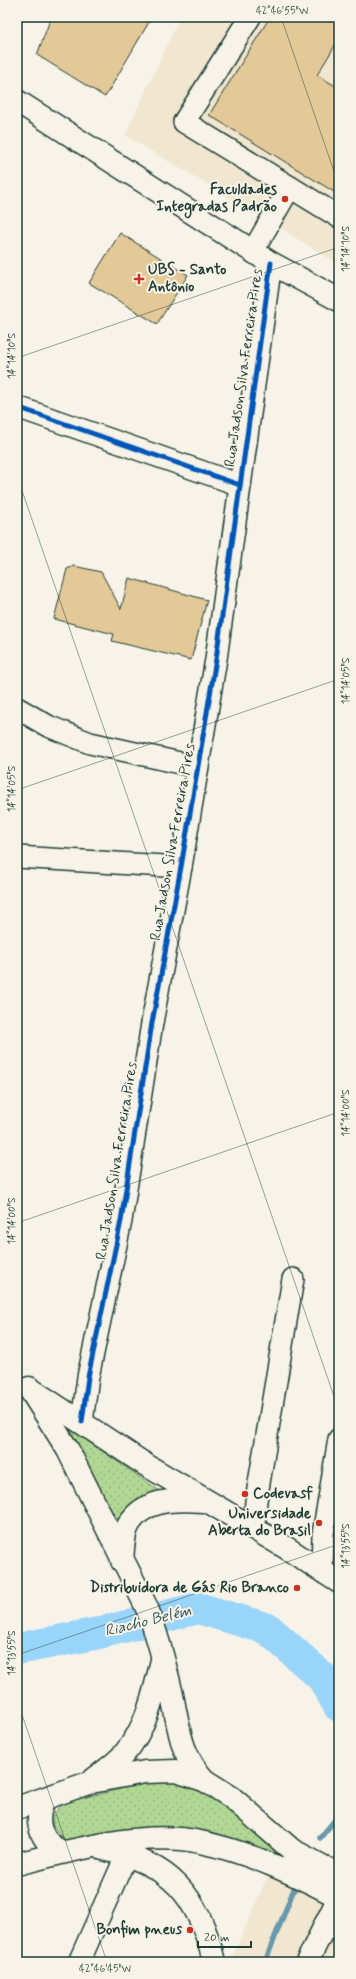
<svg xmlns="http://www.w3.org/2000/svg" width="356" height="1979" font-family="Mynerve,sans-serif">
  <defs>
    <pattern id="park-dots" width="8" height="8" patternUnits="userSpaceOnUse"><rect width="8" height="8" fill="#b0d794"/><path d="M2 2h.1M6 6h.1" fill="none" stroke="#97b980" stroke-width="1.8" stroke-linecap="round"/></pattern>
  </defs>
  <rect width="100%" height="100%" fill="#f7f3e8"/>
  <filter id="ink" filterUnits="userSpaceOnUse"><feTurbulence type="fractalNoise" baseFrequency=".025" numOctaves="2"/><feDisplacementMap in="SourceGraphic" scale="8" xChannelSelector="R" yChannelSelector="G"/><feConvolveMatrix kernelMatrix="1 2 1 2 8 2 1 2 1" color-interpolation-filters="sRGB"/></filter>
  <g filter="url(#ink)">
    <g fill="#f1e6d0">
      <path d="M180,17H339V264L125,135Z"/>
      <path d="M279,1850L339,1876V1962H230Z"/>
    </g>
    <g fill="url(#park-dots)" stroke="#688a64">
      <path d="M60,1422L163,1493L120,1526Z"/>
      <path d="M165,1781L201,1785L339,1882L229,1842L65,1841L53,1826L52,1817L62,1803L137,1785Z"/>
    </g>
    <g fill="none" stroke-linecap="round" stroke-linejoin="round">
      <g stroke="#6898ab" stroke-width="5.5">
        <path d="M320,1838L339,1815"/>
        <path d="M265,1962L294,1889"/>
      </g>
      <path stroke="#99d4fa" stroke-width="32" d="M17,1649L99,1633L198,1608L268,1629L323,1678L339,1706"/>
    </g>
    <g fill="#e3c898" stroke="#1f3d34">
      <path d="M51,17H152L105,97L37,55Z"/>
      <path d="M270,17H339V39L317,75L339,88V195L209,115Z"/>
      <path d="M120,233L188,275L157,324L89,283Z"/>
      <path d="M74,566L101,572L121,609L129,578L207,600L191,660L112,641L114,634L54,619L67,569Z"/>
    </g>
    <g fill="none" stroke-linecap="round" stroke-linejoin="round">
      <defs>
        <g id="minor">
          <path d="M250,17L184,122L339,217"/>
          <path d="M253,251L290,187"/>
          <path d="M17,407L240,485"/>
          <path d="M17,708L48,726L90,743L198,767"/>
          <path d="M17,857L181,867"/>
          <path d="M82,1422L88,1377L121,1221L152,1023L181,867L216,659L271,263"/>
          <path d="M254,1528L256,1501L293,1279"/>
          <path d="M322,1570L323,1534L339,1439"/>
          <path d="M325,1924L339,1931"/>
          <path d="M79,1962L127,1854"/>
        </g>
        <g id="major">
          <path d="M17,101L271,263L339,300"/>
          <path d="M29,1388L68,1450L146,1606C158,1635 165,1664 172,1695C179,1728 180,1754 204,1780"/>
          <path d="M35,1392L146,1465L285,1547L339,1582"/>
          <path d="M122,1561C123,1550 123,1538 127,1528C141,1498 176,1499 203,1501"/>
          <path d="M93,1780C103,1772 115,1764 124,1754C147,1728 154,1693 162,1660"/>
          <path d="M46,1798C32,1819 40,1843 63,1852"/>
          <path d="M17,1808L91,1782L145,1772L176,1771L204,1780L231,1797L292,1850L339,1875"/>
          <path d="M103,1849C171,1863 199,1896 214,1962"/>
          <path d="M17,1864C71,1850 145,1830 200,1842C249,1852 295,1874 339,1897"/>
          <path d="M307,1962L339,1897"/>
        </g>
      </defs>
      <use href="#minor" stroke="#1f3d34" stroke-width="24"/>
      <use href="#major" stroke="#1f3d34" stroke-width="25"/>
      <use href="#minor" stroke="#f7f3e8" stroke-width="21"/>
      <use href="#major" stroke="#f7f3e8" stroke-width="22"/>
      <defs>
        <g id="cycleway">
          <path d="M17,407L240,485"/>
          <path d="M82,1422L88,1377L121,1221L152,1023L181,867L216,659L271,263"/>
        </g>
      </defs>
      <use href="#cycleway" stroke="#f7f3e8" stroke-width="8"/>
      <use href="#cycleway" stroke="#0057b8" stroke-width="5"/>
    </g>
  </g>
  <path fill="none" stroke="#1f3d34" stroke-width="1" stroke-opacity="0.45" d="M281,17L339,186M17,358L339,247M17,476L339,1411M17,790L339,679M17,1223L339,1112M17,1655L339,1544M17,1700L107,1962"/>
  <g fill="#c8321e" stroke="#f7f3e8" stroke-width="1.5">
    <circle cx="285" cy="199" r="4"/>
    <path d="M137 273h4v4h4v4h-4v4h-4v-4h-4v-4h4z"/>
    <circle cx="245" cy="1494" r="4"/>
    <circle cx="319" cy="1523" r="4"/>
    <circle cx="297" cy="1588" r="4"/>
    <circle cx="190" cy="1930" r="4"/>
  </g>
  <g text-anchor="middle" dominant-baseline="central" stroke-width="4" stroke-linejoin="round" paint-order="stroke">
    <g font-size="15" font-weight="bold" fill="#1f3d34" stroke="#f7f3e8" text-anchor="end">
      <text x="277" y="190">Faculdades<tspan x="277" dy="17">Integradas Padrão</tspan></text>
      <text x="148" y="270" text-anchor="start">UBS - Santo<tspan x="148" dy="17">Antônio</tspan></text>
      <text x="253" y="1494" text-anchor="start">Codevasf</text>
      <text x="311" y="1514">Universidade<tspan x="311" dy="17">Aberta do Brasil</tspan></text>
      <text x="289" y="1588">Distribuidora de Gás Rio Branco</text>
      <text x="182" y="1930">Bonfim pneus</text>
    </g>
    <g font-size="15" fill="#1f3d34" stroke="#f7f3e8">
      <text transform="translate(244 368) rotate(-82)">Rua Jadson Silva Ferreira Pires</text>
      <text transform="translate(173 842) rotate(-80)">Rua Jadson Silva Ferreira Pires</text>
      <text transform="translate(117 1161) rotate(-81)">Rua Jadson Silva Ferreira Pires</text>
    </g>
    <g font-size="16" font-style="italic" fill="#375b5c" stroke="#f7f3e8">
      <text transform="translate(148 1621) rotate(-14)">Riacho Belém</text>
    </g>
  </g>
  <rect width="356" height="1979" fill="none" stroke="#f7f3e8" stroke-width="44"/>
  <path d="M198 1941v6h53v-6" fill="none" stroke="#1f3d34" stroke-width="2"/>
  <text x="204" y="1941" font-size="12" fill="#1f3d34" stroke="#f7f3e8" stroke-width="3" paint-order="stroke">20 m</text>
  <rect x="22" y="22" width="312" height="1935" fill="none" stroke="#1f3d34" stroke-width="1.5"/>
  <g font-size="10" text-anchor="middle" fill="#1f3d34">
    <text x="282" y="14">42°46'55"W</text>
    <text transform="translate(345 249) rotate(-90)" y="4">14°14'10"S</text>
    <text transform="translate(11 356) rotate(-90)" y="4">14°14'10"S</text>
    <text transform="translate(345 681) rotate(-90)" y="4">14°14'05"S</text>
    <text transform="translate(11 789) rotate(-90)" y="4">14°14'05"S</text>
    <text transform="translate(345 1113) rotate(-90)" y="4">14°14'00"S</text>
    <text transform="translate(11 1221) rotate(-90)" y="4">14°14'00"S</text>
    <text transform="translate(345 1546) rotate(-90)" y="4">14°13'55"S</text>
    <text transform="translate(11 1653) rotate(-90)" y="4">14°13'55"S</text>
    <text x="105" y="1972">42°46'45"W</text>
  </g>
</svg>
